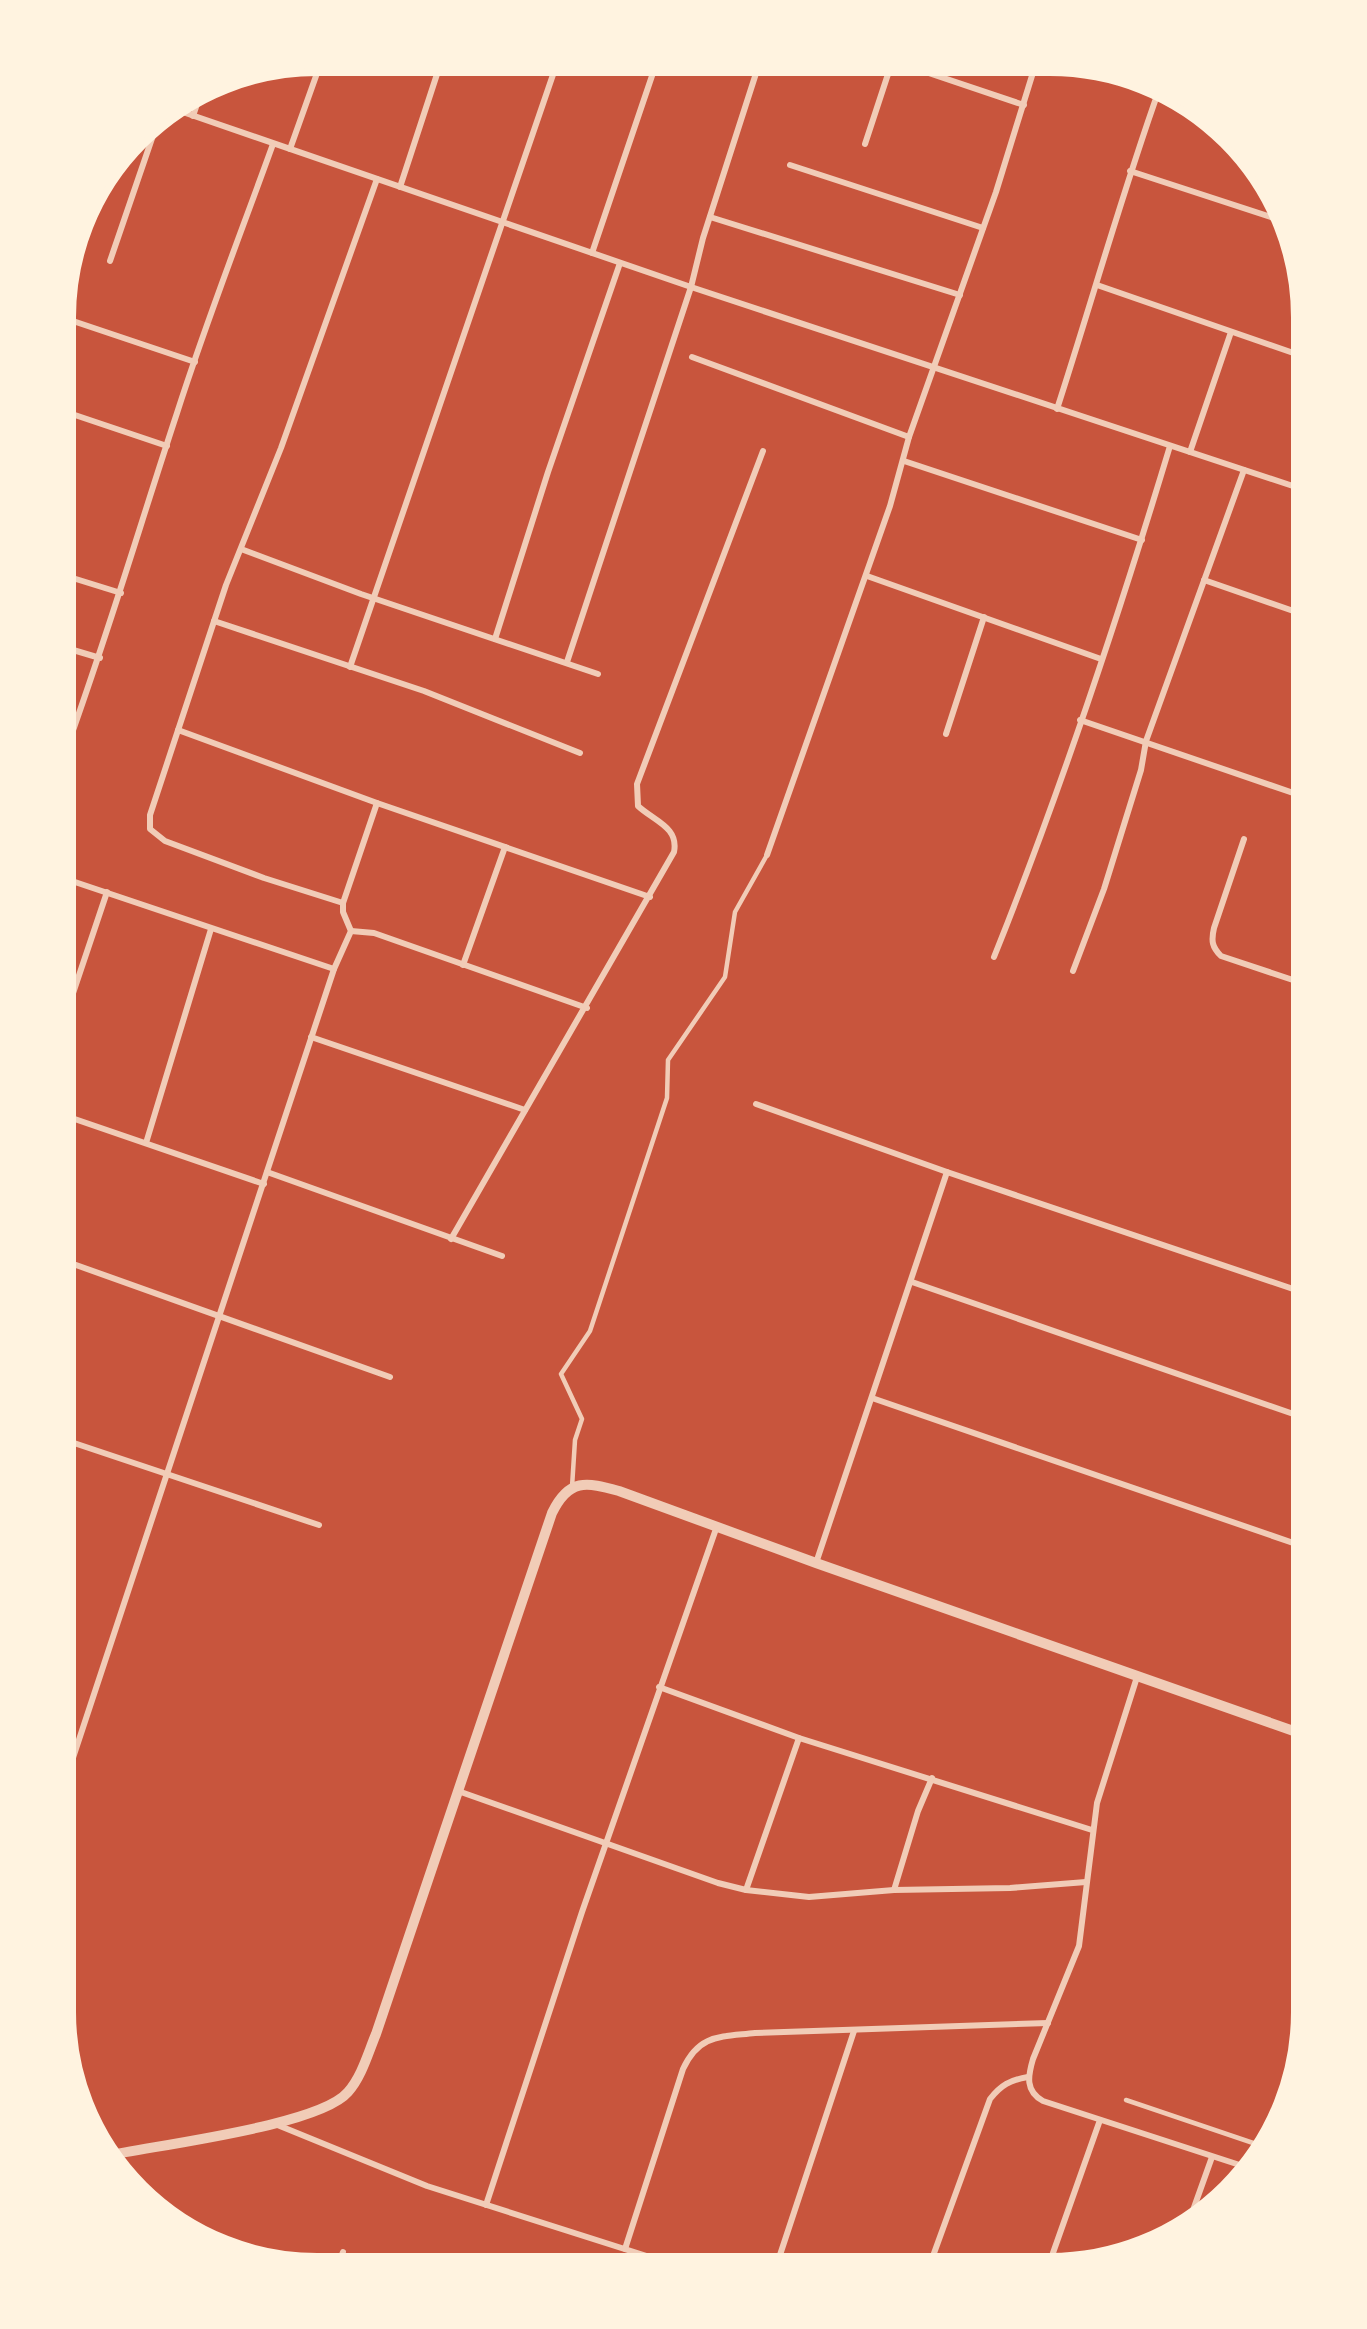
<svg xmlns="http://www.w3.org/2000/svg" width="1367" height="2329" font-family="'Asap Condensed',sans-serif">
  <rect width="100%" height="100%" fill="#c8553d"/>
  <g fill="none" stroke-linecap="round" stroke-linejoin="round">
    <g stroke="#f1ccb7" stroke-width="4.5">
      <path d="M572,1487L575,1440L582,1419L561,1374L590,1331L667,1098L668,1060L725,977L735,912L767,855"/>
      <path d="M1126,2100L1265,2147"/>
    </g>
    <g stroke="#f1ccb7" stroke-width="6">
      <path d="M905,65L1024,105"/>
      <path d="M174,109L691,287L1305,490"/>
      <path d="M193,116L201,92"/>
      <path d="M865,144L891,65"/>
      <path d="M290,149L321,62"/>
      <path d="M790,165L983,228"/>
      <path d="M1130,171L1286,222"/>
      <path d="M400,187L441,62"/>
      <path d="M710,217L960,295"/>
      <path d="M1272,217L1276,203"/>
      <path d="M592,253L656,64"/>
      <path d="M110,261L159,118"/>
      <path d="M1097,285L1305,357"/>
      <path d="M64,318L195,362"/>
      <path d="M692,357L909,437"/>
      <path d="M1057,409C1092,301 1122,193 1160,87"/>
      <path d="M63,411L167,446"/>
      <path d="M1190,452L1231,332"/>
      <path d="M904,461L1142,540"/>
      <path d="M241,549L361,594L598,674"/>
      <path d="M63,575L121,593"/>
      <path d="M867,576L1101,659"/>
      <path d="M1204,580L1305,615"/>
      <path d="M214,621L424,691L580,753"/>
      <path d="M495,639L548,472L620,263"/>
      <path d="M63,647L100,658"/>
      <path d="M567,662L691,287L703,238L759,64"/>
      <path d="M350,667L557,63"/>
      <path d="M1080,720L1305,797"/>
      <path d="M178,730L377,803"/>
      <path d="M946,734L984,617"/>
      <path d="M63,758C105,644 139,528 177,413C206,322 241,233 273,144"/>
      <path d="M1244,839L1214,928C1211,941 1212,947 1221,956L1305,984"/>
      <path d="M767,855L890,506L909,437L996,192L1035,66"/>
      <path d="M63,878L334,969"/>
      <path d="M343,903L264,878L165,841L150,829V815L226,585L281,448L377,179"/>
      <path d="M351,931L343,912V903L377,803L650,897"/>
      <path d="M351,931L374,933L587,1008"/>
      <path d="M994,957C1061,790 1118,618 1170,446"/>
      <path d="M463,965L505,847"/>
      <path d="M1073,971L1104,889L1141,770L1146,741L1244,470"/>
      <path d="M63,1023L107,892"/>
      <path d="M311,1037L525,1110"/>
      <path d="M756,1104L947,1172L1305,1293"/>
      <path d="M63,1115L264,1184"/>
      <path d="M146,1143L211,929"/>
      <path d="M267,1172L502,1256"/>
      <path d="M451,1239L674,852C679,827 654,821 638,806L637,784L763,451"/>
      <path d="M62,1260L390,1377"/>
      <path d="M912,1282L1305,1418"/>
      <path d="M872,1398L1305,1547"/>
      <path d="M62,1439L319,1525"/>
      <path d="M816,1563L947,1172"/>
      <path d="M1137,1677L1097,1803L1079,1946L1033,2059C1028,2076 1025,2091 1043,2101L1252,2169"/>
      <path d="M659,1687L799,1738L1092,1830"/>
      <path d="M62,1791L334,969L351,931"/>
      <path d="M458,1791L718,1883L746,1890L809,1897L894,1890L1010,1888L1086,1882"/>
      <path d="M746,1890L799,1738"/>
      <path d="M894,1890L918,1811L932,1778"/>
      <path d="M275,2124L427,2186L678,2266"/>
      <path d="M486,2205L582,1912L717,1526"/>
      <path d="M1187,2227L1212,2157"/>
      <path d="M625,2249L683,2069C699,2034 720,2037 755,2033L1048,2023"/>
      <path d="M338,2265L343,2252"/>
      <path d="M776,2267L854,2031"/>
      <path d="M929,2267L990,2099C1001,2085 1010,2080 1028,2077"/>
      <path d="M1048,2267L1100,2120"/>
    </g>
    <path stroke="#f1ccb7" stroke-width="10" d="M106,2156C156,2145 319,2126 348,2092C362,2076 368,2053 376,2034L552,1513C569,1478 586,1482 619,1491L816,1563L1305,1735"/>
  </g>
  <path d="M0 0H1367V2329H0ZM317 72H1050A245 245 0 0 1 1295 317V2012A245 245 0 0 1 1050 2257H317A245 245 0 0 1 72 2012V317A245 245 0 0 1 317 72Z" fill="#fff3e0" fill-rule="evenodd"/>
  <path fill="none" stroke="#fff3e0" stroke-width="8" d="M317 72H1050A245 245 0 0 1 1295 317V2012A245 245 0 0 1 1050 2257H317A245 245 0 0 1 72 2012V317A245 245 0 0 1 317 72Z"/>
</svg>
